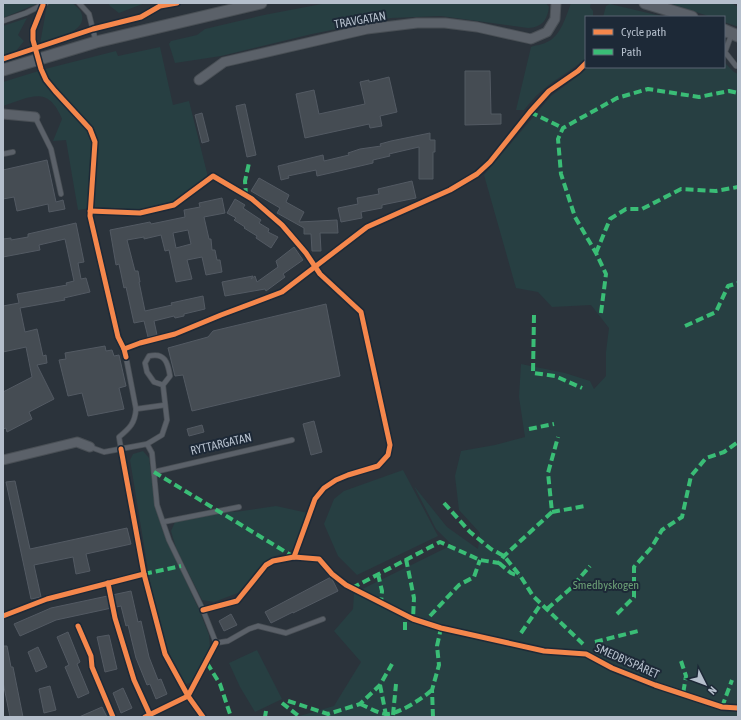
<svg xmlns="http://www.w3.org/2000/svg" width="741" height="720" font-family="'Asap Condensed',sans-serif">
  <rect width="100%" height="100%" fill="#2b333b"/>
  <g fill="#273f42">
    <path d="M3,3H39L3,18Z"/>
    <path d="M51,3H73C75,6 80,9 81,12C90,32 53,39 40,44L47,5Z"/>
    <path d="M108,3H145L119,13L110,6Z"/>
    <path d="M327,3H546L549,7C547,21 542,27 528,28L441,16L391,18L312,34L221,56L175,63L169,44L171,41L197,35L205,29L264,15Z"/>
    <path d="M571,3H591L590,7L593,11V17H586V58C570,72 551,81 536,96C532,100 528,105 524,110H516L531,47C536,45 542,45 547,42C561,36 566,16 571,3Z"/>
    <path d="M669,3H731L738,7V26H736L724,22V17H711Z"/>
    <path d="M610,4L665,17H603L606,6Z"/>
    <path d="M27,18L18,35L24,41L16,51L3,55V26Z"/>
    <path d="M160,47L173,105L189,101L208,177L173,202L139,210L97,207L78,210L66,140L53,141L62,119C48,85 31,97 3,106V82L45,69L116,51L118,56Z"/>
    <path d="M724,62L734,72L738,74V717H296L334,706L361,662L334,631L353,609L354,593L452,545L436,529L414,486L447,527L478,549L480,533L459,510L455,476L461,451L495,445L525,437L519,397L521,364L565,373L590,381L594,389L606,376V352L609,328L591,305L552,307L538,292L516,288L484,175L551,96L582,73L588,67H724Z"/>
    <path d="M143,451L149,458L155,505L162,529L200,612L209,635L210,647L191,682L185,685L169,653L161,628L150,582L130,460L133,454Z"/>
    <path d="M403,470L438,536L357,575L338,556L324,524L334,499L344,491Z"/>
    <path d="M276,506L308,513L294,549L270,558L238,593L214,602L202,600L176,548L171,531L175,522L228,511L235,512Z"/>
    <path d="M257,650L282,699L255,712L240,687L229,663Z"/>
  </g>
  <g fill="#454c53" stroke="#535a63" fill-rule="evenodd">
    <path d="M465,71H490L491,114H501V124L465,125Z"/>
    <path d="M389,77L397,112L380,116L382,126L370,128L369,124L305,138L296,94L314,90L319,114L365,104L360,82L369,80V82Z"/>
    <path d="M245,104L256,155L247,157L236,106Z"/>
    <path d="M202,113L209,141L202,143L195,115Z"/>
    <path d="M430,133V140H435V152H433V179H419V147L389,154L390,156L373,160V163L339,171L317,176L316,170L288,176L289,178L281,180L278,166L323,155L324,161L349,155L348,153L360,149L381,146L380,144L391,141Z"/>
    <path d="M47,160L56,202L63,200L65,209L49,212L48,204L17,211L14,197L3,199V170Z"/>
    <path d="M259,178L289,195L286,202L304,212L299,222L337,220L338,233H320L321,251H312L311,234H304V228L277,213L280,208L251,191Z"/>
    <path d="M412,181L416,198L382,205V208L361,212L362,218L341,222L338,208L358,204L357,198L379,194L378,189Z"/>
    <path d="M222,198L225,213L204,217L209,239H211L212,250H215L217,260H220L222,272L206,275L202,257L187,260L192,279L176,282L169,250L165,251L161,235L144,239V237L127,240L135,271H138L140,282H139L145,311L172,305L171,303L203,296L205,309L184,314V316L175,318L174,316L154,321L157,335L148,337L144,321L134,323L126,287L124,288L119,264L116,265L110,230L150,222L151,224L185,217L184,210L200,207L199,203ZM188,230L191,244L176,248L173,233Z"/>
    <path d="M235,199L245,205L243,208L261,220L259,223L269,229L268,232L278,237L271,248L256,238L257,236L244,228L245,227L234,220L236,218L227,213Z"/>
    <path d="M76,223L84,262L78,263L81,279L86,278L90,292L64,298L65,300L20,308L25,332L37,329L43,356L46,355L47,363L37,365L54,399L29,412L32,419L7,432L6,428L3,429V392L32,377L26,347L3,352V306L19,303L17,294L67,285L66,283L74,281L65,239L39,245L40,250L3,257V239L11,238V240L28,237V234Z"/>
    <path d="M294,247L303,260L283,274L285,277L266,291L265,289L225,296L222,282L253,276L251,279L255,276L257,282L278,267L276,261Z"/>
    <path d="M326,304L340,376L192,411L183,375L175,376L168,348L208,337L213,331Z"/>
    <path d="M105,346L106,351L112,350L114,356L119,355L126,386L119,388L124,409L88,416L82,393L68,396L59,360L66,359L65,353Z"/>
    <path d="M314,421L322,452L311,455L303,424Z"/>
    <path d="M202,425L204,432L189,436L187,429Z"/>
    <path d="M15,481L30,549L127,528L131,544L86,554L90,571L76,574L73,557L34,565L41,597L31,599L6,482Z"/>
    <path d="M331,577L338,591L293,613V612L271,623L265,612Z"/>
    <path d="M131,591L138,622L141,621L149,657L158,680L161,679L167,694L156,699L150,684L147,685L136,658L128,625L126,626L121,606L56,620L20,636L14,624L51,608Z"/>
    <path d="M231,614L237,625L224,631L219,621Z"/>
    <path d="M68,632L80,662L77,664L89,693L78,698L65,667L69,665L57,637Z"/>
    <path d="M109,635L117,669L105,672L97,637Z"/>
    <path d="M3,646H7L11,667H13L23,717H10L3,682Z"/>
    <path d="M38,647L47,667L36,672L28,652Z"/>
    <path d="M50,686L56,710L44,713L39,689Z"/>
    <path d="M123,688L132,708L121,713L113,693Z"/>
    <path d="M102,707L107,717H79Z"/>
  </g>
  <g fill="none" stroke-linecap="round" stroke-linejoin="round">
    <defs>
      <g id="service">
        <path d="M79,3L89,14L96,42"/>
        <path d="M3,21L26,13L46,3"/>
        <path d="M732,33L725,52L736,66H738"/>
        <path d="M35,117L51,149L61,194"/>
        <path d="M3,154L13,152"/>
        <path d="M136,409L165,405"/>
        <path d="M147,444L162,435L167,420L163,385L170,376C168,363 165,352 149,356L145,363L147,372L154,382L163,385"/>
        <path d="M90,447L104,452L147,444L152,453L157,505L169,540L203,610L216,643L228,641L249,629L258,626L286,633L323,619"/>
        <path d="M121,449L119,437C130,428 135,423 136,409L126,357"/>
        <path d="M154,472L292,440"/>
        <path d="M163,522L239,507"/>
      </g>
      <g id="minor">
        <path d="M199,80L224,62L367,29L417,23H445L477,27L531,39L547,32L555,19L556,3"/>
        <path d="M3,114L35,117"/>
        <path d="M3,460L77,442L90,447"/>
      </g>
      <g id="tertiary">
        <path d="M645,3L692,17"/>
        <path d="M724,30L738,36"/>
        <path d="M3,70L96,42L261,3"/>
      </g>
    </defs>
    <use href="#service" stroke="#494f55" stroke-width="6"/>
    <use href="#minor" stroke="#494f55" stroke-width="11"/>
    <use href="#tertiary" stroke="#494f55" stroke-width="13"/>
    <use href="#service" stroke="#5b6169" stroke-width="4.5"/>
    <use href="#minor" stroke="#5b6169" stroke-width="9"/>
    <use href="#tertiary" stroke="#5b6169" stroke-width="11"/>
    <g stroke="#3abd76" stroke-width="4" stroke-dasharray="8 4" stroke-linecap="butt">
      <path d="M530,112L563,128"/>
      <path d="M246,196L245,181L249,163"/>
      <path d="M596,253L610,219L626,209H642L681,189L716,191L738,187"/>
      <path d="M601,313L606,274L596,253L575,217L561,174L558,139L563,128L617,98L648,89L699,97L729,91L738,93"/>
      <path d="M534,315L533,373L555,376L582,388"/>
      <path d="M685,326L716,312L728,286L738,283"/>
      <path d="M529,429L554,424"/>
      <path d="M154,472L294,557"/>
      <path d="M444,503L470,532L491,549L504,556L521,577L533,596L583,644"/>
      <path d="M552,512L585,506"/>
      <path d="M406,559L414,598L413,619"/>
      <path d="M499,563L511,573L519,576"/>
      <path d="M144,574L181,566"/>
      <path d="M378,574L382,591L381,603"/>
      <path d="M352,588L440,542L480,560L499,563L504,556L552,512L548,473L558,437"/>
      <path d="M547,609L570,589L590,566"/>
      <path d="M617,614L634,597V567L651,548L662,530L682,517L691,476L706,458L724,452L738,442"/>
      <path d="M430,616L459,585L474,577L480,560"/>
      <path d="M405,630V616"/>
      <path d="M521,633L541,604"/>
      <path d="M595,642L638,631"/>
      <path d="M681,661L686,676L683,694"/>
      <path d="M207,663L220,684L231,717"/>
      <path d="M380,685L386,715L384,716"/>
      <path d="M288,701L328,714L360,704L380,685L392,664"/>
      <path d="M282,703L300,717"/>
      <path d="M360,704C368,707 379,714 387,714C399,714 423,698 432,690"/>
      <path d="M722,707L732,680"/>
      <path d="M393,715L396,684"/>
      <path d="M265,717L266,711"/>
      <path d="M433,717L432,690L439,665L437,646L441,628"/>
    </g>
    <defs>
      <g id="cycleway">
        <path d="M43,5L33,30V40L41,69L46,80L55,91L90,129L95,142L90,216L118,337L124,349"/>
        <path d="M3,59L93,29L141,17L160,6L177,3"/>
        <path d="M90,211L140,213L174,205L213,176L252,199L282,225L306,253L320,274L361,312L390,445L388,455L378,466L348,475L336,480L324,488L315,499L294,557"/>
        <path d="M126,357L124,349L140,343L175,334L221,315L282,292L367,227L450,190L477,174L490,162L530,112L549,91L578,71L586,63"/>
        <path d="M121,449L144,574L165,654L188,696L203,717"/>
        <path d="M108,583L115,618L134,680L150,715"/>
        <path d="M203,610L237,601L266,565L273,561L294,557L319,559L332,574L346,585L413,619L441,628L544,651L586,654L612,668L655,685L722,707L738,708"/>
        <path d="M3,616L47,599L144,574"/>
        <path d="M78,626L91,656L92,667L113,717"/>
        <path d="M145,717L188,696L216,643"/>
      </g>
    </defs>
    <use href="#cycleway" stroke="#1d2937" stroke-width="8"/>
    <use href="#cycleway" stroke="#f5874c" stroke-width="5"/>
  </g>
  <g text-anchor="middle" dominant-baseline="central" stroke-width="4" stroke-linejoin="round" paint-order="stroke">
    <g font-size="12" fill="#b5bfcc" stroke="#1d2937">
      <text transform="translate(360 20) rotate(-10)">TRAVGATAN</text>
      <text transform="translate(221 444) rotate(-13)">RYTTARGATAN</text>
      <text transform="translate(627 661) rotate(24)">SMEDBYSPÅRET</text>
    </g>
    <g font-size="12" fill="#6b9e75" stroke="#1d2937">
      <text x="606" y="585">Smedbyskogen</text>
    </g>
  </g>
  <rect width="741" height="720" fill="none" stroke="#b5bfcc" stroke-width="8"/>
  <rect x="585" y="16" width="140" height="52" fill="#1d2937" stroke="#5a6573"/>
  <rect x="593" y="29" width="20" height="6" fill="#f5874c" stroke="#5a6573"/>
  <text x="621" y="36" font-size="12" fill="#b5bfcc">Cycle path</text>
  <rect x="593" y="49" width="20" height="6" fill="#3abd76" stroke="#5a6573"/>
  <text x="621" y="56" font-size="12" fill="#b5bfcc">Path</text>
  <g transform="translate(705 684) rotate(132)" stroke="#1d2937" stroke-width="3" paint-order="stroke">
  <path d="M0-3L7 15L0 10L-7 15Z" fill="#b5bfcc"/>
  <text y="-6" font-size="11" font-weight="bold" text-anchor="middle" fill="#b5bfcc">N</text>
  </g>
</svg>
